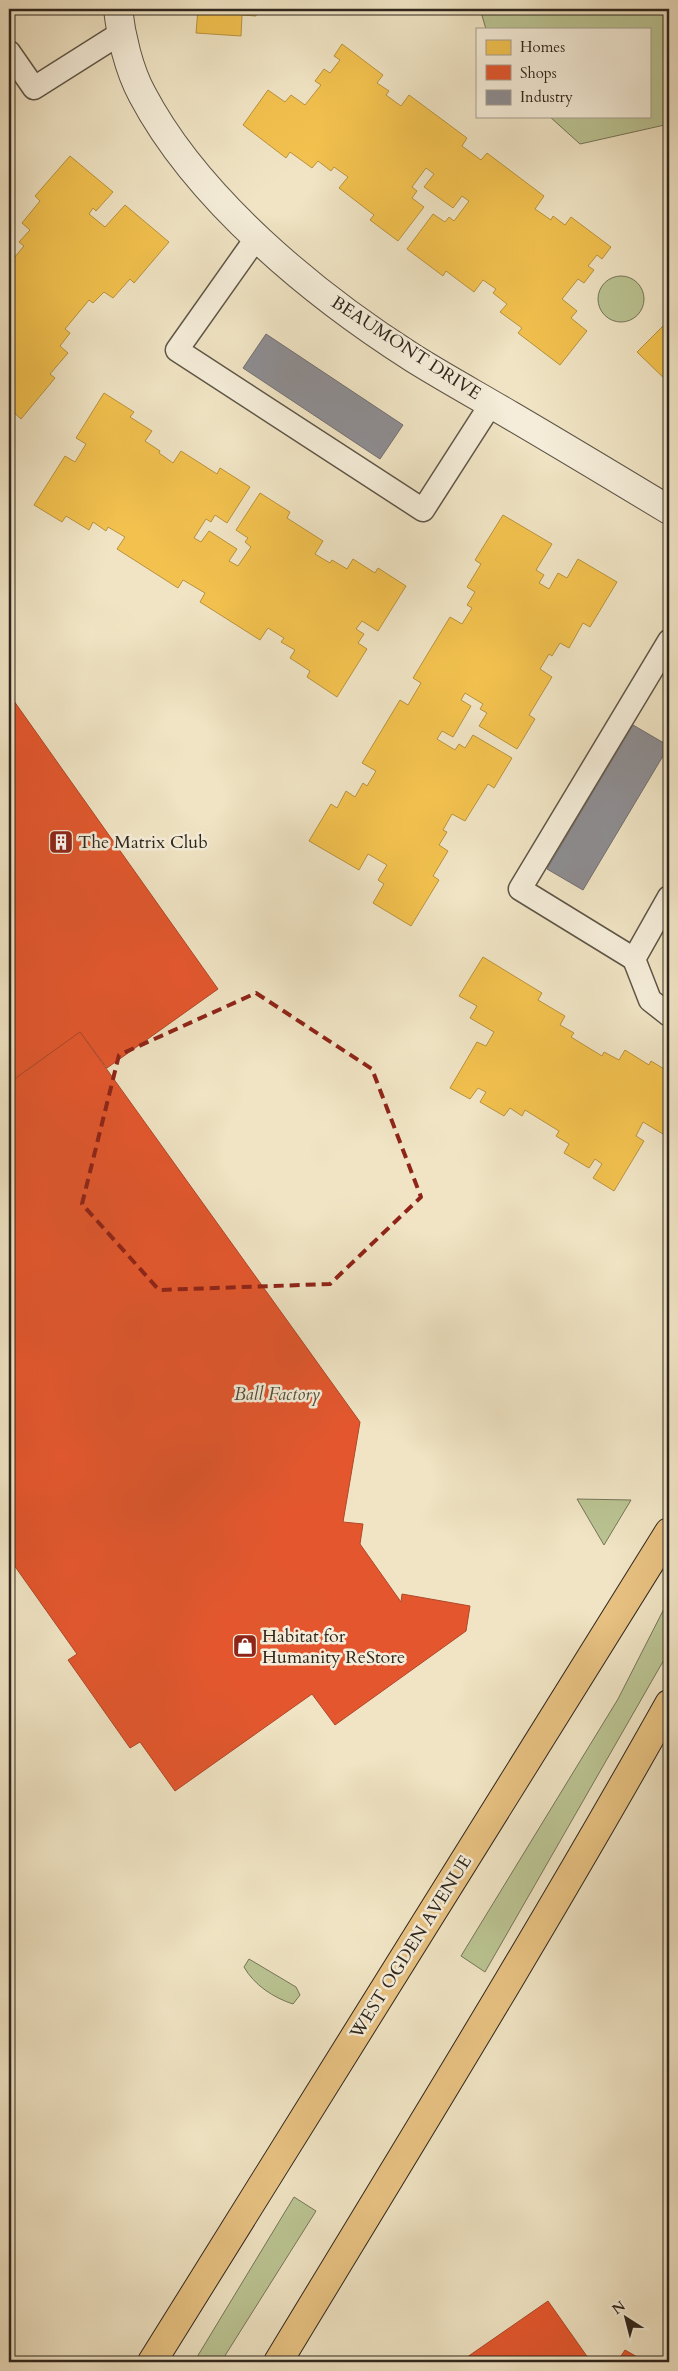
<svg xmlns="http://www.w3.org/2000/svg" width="678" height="2371" font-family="Cardo,serif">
  <rect width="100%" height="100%" fill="#f0e4c4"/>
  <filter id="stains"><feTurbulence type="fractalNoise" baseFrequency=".004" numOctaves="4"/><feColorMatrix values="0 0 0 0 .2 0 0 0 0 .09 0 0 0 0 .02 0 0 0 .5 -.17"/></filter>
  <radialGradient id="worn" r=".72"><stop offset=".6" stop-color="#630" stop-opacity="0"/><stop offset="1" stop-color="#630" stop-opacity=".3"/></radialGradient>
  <g fill="#bbc493" stroke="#757558">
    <path d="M480,9H669V124L580,144L549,116H649V29H486Z"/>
    <circle cx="621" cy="299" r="23"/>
    <path d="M577,1499L631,1500L604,1545Z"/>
    <path d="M669,1599V1651L485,1972L461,1956L618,1699Z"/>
    <path d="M249,1959L296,1987L300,1995L293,2004C274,1998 254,1985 244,1967Z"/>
    <path d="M294,2197L316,2211L221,2362H194Z"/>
  </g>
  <g fill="#f2c14e" stroke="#b8923f">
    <path d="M198,9H257L256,16L242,15L241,36L196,33Z"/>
    <path d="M342,44L383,75L377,83L389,91L386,95L401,106L409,95L467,138L462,146L481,160L487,153L544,196L535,209L551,220L553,216L565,225L571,217L611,247L602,259L597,255L588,266L594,270L584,283L578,279L562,299L577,311L571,318L587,331L560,365L518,333L522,328L500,312L507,304L493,293L496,289L483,280L474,292L446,271L443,276L407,249L433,214L445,222L449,217L454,221L469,201L462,196L453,208L424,187L434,174L426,168L412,187L417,191L412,198L424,207L398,241L370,220L374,215L339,188L348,177L334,167L331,171L318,161L312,168L290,152L286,158L243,125L268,90L285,102L291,95L305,105L321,85L315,81L324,69L330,73L340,60L334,56Z"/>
    <path d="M70,156L113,192L96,211L93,208L89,214L105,227L125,205L169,242L134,283L130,279L113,298L104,292L93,303L89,300L65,329L70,333L60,346L68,353L50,374L55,378L21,419L9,408V264L24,246L19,242L30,230L22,223L40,201L35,196Z"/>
    <path d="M663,326L667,329L669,327V383L637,352Z"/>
    <path d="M104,393L134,412L130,417L152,431L145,441L160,451L159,453L173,463L181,451L217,474L220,468L250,487L227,523L215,515L211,522L206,519L194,538L201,542L209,531L237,549L229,561L238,566L251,547L245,542L248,538L236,530L260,493L290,512L287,518L323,541L315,554L330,563L332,560L347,569L353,559L375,573L378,568L406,586L378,631L362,621L356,629L364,634L358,643L367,649L337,697L307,677L310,671L290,658L295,650L281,642L284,638L268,628L260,640L200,602L205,593L183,580L178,588L117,549L125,537L108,527L106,531L93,522L89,530L66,516L62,522L34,505L65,456L75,462L86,444L76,438Z"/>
    <path d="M503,515L552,544L536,570L544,575L539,583L549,589L558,573L567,578L578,559L617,582L590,627L583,623L569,648L560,643L552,656L549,654L540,669L552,677L529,715L535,719L517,749L479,726L487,713L480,709L483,704L465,693L461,700L471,706L453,737L442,731L437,739L455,750L459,744L465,748L473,735L512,758L494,788L488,784L465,821L452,814L443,830L447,832L439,845L448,851L433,876L439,880L411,926L373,903L384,884L378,880L387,865L368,854L359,870L309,841L331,804L337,808L346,791L355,797L363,783L367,786L376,771L362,763L400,700L408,705L421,683L413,678L450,617L462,624L472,608L467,605L475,592L467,587L481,564L475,560Z"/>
    <path d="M483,957L542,993L538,1000L565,1016L560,1025L574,1033L571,1037L602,1056L604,1052L619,1060L625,1050L649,1065L651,1061L669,1072V1135L668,1137L643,1122L636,1136L644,1141L614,1191L593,1178L602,1164L595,1159L589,1168L564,1153L569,1144L556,1136L559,1131L525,1110L522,1116L510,1108L504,1116L480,1102L486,1092L478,1088L470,1099L450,1088L477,1042L486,1046L494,1032L470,1018L477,1006L459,996Z"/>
  </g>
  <g fill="#e4572e" stroke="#ae4829">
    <path d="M9,694L218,989L107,1068L80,1032L9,1083Z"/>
    <path d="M80,1032L360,1422L343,1522L363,1524L360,1544L401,1602L402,1594L470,1606L466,1631L335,1725L312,1694L175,1791L140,1742L130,1748L68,1660L77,1654L9,1558V1083Z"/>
    <path d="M548,2301L591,2362H460Z"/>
    <path d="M625,2350L646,2362H617Z"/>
  </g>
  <g fill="#8d8d92" stroke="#716e6f">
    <path d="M266,334L403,425L380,459L243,368Z"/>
    <path d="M633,725L669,746L583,890L547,869Z"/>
  </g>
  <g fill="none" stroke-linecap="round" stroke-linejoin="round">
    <defs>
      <g id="service">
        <path d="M9,52L34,88L121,33"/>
        <path d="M257,237L177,350L423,510L491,404"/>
        <path d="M669,641L520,889L634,959L669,897"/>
        <path d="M634,959L650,1000L669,1015"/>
      </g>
      <path id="minor" d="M118,9C121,36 129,70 142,94C197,199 314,295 413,358C445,378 478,396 510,415C563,446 616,478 669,510"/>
      <g id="primary">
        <path d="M152,2362L669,1532"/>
        <path d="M278,2362C410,2144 544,1927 669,1704"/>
      </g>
    </defs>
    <use href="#service" stroke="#5f5647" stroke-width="25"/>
    <use href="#minor" stroke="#5f5647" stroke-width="30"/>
    <use href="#primary" stroke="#2f261d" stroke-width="30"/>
    <use href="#service" stroke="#f5edd9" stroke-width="22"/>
    <use href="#minor" stroke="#f5edd9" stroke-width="28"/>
    <use href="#primary" stroke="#e8c282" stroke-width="28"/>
  </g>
  <path fill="none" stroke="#8f2418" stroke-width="4" stroke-dasharray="10 6" stroke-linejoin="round" d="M256,993L372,1069L421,1197L330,1284L159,1290L82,1204L119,1055Z"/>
  <defs>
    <symbol id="building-square" viewBox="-11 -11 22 22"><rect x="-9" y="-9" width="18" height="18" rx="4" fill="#8f2418" stroke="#f5edd9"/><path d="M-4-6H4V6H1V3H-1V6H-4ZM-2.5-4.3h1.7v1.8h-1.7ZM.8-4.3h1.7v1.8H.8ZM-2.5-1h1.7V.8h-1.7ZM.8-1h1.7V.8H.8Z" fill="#fff"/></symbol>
    <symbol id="shop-square" viewBox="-11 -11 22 22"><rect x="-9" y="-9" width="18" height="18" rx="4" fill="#8f2418" stroke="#f5edd9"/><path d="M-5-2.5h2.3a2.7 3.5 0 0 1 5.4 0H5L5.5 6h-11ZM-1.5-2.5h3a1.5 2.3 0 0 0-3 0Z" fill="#fff"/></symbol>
  </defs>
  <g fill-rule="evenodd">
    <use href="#building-square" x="47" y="828" width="28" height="28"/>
    <use href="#shop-square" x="231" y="1632" width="28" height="28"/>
  </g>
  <g text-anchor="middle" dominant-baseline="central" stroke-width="5" stroke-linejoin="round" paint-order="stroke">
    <g font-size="18" fill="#2f261d" stroke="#f5edd9">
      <text transform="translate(406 348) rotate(33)">BEAUMONT DRIVE</text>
      <text transform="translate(411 1947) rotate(-58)">WEST OGDEN AVENUE</text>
    </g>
    <g font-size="18" fill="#2f261d" stroke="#f5edd9" text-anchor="start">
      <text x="78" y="842">The Matrix Club</text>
      <text x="262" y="1636">Habitat for<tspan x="262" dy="21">Humanity ReStore</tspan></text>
    </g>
    <g font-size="18" font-style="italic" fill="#524e3a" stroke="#f5edd9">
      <text x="277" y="1394">Ball Factory</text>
    </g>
  </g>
  <rect width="678" height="2371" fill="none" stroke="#f0e4c4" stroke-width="30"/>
  <rect x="10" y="10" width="658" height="2351" fill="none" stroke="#2f261d" stroke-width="2.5"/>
  <rect x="15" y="15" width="648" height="2341" fill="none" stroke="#2f261d"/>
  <rect x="476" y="28" width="175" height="90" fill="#f5edd9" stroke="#a69d8e"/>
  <rect x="486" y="40" width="25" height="15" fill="#f2c14e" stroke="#a69d8e"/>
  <text x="520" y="52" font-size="15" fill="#2f261d">Homes</text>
  <rect x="486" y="65" width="25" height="15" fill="#e4572e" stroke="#a69d8e"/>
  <text x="520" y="78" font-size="15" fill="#2f261d">Shops</text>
  <rect x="486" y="90" width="25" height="15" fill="#8d8d92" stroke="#a69d8e"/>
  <text x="520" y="102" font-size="15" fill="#2f261d">Industry</text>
  <g transform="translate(626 2318) rotate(324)" stroke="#f5edd9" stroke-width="4" paint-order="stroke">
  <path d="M0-4L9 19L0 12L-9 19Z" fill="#2f261d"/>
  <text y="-8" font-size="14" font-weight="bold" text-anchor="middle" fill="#2f261d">N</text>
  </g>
  <rect width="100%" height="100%" filter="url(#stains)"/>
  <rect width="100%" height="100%" fill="url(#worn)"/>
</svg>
